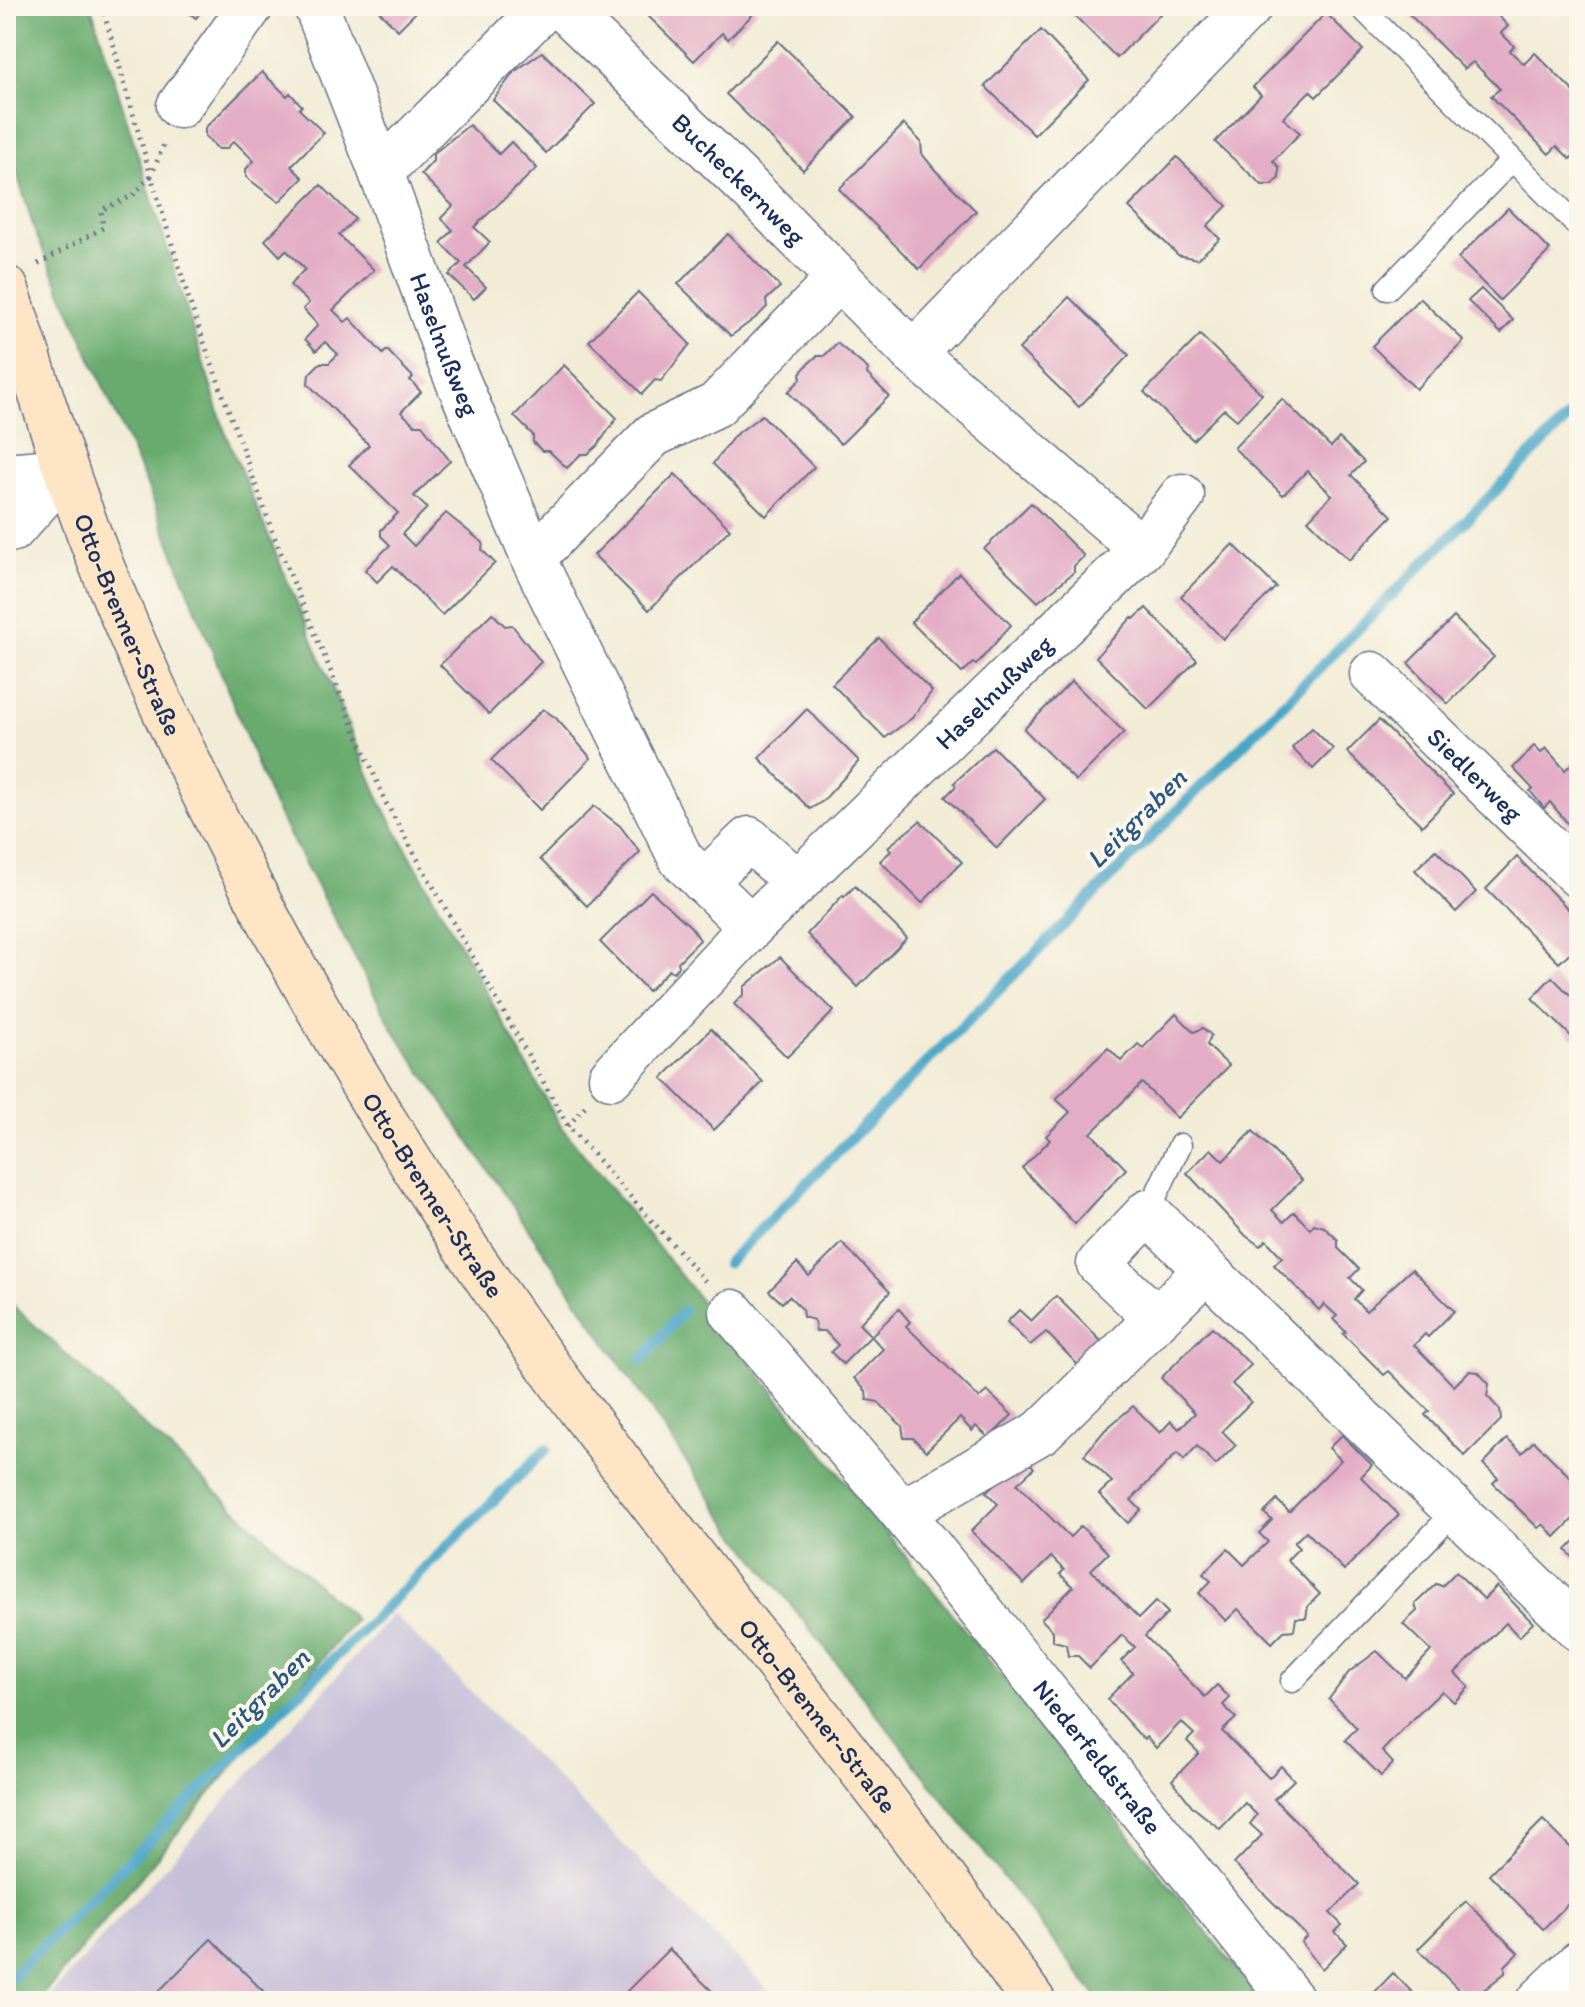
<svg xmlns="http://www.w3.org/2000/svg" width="1585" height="2007" font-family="Itim,sans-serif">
  <rect width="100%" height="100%" fill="#fbf7ec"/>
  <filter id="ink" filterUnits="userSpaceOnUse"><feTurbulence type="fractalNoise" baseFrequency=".0125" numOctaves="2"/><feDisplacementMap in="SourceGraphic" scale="16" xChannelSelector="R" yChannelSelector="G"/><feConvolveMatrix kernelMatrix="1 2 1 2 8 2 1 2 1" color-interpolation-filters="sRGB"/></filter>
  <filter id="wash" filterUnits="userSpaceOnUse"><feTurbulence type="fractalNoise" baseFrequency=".006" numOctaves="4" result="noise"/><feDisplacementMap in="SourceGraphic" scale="32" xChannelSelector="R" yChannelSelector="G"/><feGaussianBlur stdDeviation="1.8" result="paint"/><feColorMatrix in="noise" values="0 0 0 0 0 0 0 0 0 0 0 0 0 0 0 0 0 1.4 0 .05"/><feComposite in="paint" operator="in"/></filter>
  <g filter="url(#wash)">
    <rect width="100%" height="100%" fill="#f2ecd6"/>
    <path fill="#c7c0d9" d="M393,1614L779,2001H45Z"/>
    <g fill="#69ab6e" stroke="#426d66" stroke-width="2">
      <path d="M6,6H91L226,435L381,803L560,1125L1262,2001H1100L732,1529L394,1031L272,802L146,483L35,232L6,138Z"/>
      <path d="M6,1299L355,1619L38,2001H6Z"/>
    </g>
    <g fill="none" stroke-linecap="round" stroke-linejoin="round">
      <g stroke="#49a5c7" stroke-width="11">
        <path d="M727,1263L1579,407"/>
        <path d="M642,1360L683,1311"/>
        <path d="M6,1982L546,1449"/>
      </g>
    </g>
    <g id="blocks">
      <g fill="#e3adc5">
        <path d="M179,6H205L196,18Z"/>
        <path d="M374,6H422L398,30Z"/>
        <path d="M638,6H752L757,10L728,39L722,33L694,61Z"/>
        <path d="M1071,6H1168L1117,58L1068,9Z"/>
        <path d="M1413,6H1489L1508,26L1501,33L1514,46L1510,51L1524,64L1535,53L1579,97V150L1570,159L1557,146L1549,154L1491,96L1500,89L1473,62L1464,69L1407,12Z"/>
        <path d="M1326,13L1363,50L1316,97L1310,91L1283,118L1300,133L1273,161L1279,167V178L1272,185H1262L1215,142L1261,95L1253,87Z"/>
        <path d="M1041,30L1089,80L1034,135L985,86Z"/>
        <path d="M778,41L856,117L803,170L726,94Z"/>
        <path d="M542,52L595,104L546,153L493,100L514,72Z"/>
        <path d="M262,72L287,96L290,93L302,106L299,109L324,133L291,166L303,178L279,202L246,177V169L254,161L234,141L226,149H218L205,136V128Z"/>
        <path d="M904,124L921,142L922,154L936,171L976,211L919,269L839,189Z"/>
        <path d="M469,125L499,154L511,142L537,168L474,227L490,242L466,267L486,287L474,299L449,275L461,263L441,243L453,230L441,218L453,206L421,174L433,161V154Z"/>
        <path d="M1177,157L1227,206L1207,226L1220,239L1197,259L1178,255L1129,207Z"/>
        <path d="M321,185L355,219L339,235L374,270L333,310L345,322L350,318L383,354L387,350L413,377L410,380L421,392L401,412L415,425H422L450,461L414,496L427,508L402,534L414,546L446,513L483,543L482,550L495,563L442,615L393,566L377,582L365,570L390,545L381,536V530L398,513L349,465L369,445L308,384L309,374L320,363H329L338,354L325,342L316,351L305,339L318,325L303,309L309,303L290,285L305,269L286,250L280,256L265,240Z"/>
        <path d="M1508,208L1550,250L1500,300L1458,258Z"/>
        <path d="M728,234L780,287L766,300L767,307L758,316L731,336L678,284Z"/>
        <path d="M1481,289L1513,320L1501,333L1468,301Z"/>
        <path d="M638,292L690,344L661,381L655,380L642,394L589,341Z"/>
        <path d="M1069,297L1129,355L1079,407L1019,349Z"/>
        <path d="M1420,298L1464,341L1416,389L1372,346Z"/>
        <path d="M1200,335L1262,394L1237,420L1224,409L1193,440L1144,392Z"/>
        <path d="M837,343L868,369L867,374L889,396L841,444L788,392L801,379L800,373L809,363L817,356H824Z"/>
        <path d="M564,365L617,418L597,446L588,454H581L567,468L549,451H542L533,442V435L514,416Z"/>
        <path d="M1282,399L1331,447L1339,438L1364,462L1351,475L1392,516L1349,560L1308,520L1332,495L1307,471L1283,495L1234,448Z"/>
        <path d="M762,415L814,467L766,516L713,464L734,436Z"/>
        <path d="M675,474L730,529L649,610L594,555Z"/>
        <path d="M1031,503L1084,556L1074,566V572L1038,602L984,549Z"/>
        <path d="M1233,544L1276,587L1223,639L1181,596Z"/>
        <path d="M959,573L1011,625L976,665L973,663L962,673L911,622Z"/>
        <path d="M1146,608L1197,660L1148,709L1096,657L1132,617L1134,619Z"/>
        <path d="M492,613L505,626L512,625L541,662L489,714L440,665Z"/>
        <path d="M1454,617L1494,657L1448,704L1408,663Z"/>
        <path d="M879,638L932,691L912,718L885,738L832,684Z"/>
        <path d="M1072,681L1124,732L1076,781L1024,729Z"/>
        <path d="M543,709L556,718L591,758L540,810L491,760Z"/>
        <path d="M807,709L859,761L823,801L810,809L759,758Z"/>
        <path d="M1379,720L1453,794L1422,826L1347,752Z"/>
        <path d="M1312,728L1333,749L1313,769L1292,748Z"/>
        <path d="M1534,746L1541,753L1546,748L1565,770L1579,758V817L1569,825L1550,802L1544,808L1530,791L1533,789L1513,768Z"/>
        <path d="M993,747L1045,799L997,848L945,797L956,786L954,783Z"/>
        <path d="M594,806L620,826L640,852L587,906L540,859Z"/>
        <path d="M920,821L962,862L922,903L880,861L891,851L888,847Z"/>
        <path d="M1436,850L1476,892L1456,912L1415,870Z"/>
        <path d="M1517,857L1579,920V944L1559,963L1486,889Z"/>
        <path d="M855,886L907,938L858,987L807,934L843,895L844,897Z"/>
        <path d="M651,891L691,927L700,940L678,962L679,966L674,972L669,970L648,991L600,942Z"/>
        <path d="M780,957L834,1011L787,1057L734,1004L744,994V987Z"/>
        <path d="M1552,977L1579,1004V1032L1573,1038L1532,998Z"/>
        <path d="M1176,1014L1194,1032L1203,1028L1211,1035L1207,1045L1229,1066L1177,1118L1142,1083L1091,1133L1126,1169L1075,1224L1022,1168L1050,1140L1046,1136L1070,1112L1056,1099L1082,1073L1108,1048L1121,1061L1138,1044L1143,1048Z"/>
        <path d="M711,1029L763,1082L714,1130L662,1078Z"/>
        <path d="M1253,1131L1302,1180L1272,1210L1284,1222L1294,1212L1310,1229L1314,1224L1324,1227L1338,1240V1248L1359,1269L1350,1278L1362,1290L1354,1299L1366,1311L1412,1269L1454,1311L1428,1337L1425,1334L1414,1345L1454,1386L1469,1371L1478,1372L1489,1384L1487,1396L1500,1410L1501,1420L1465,1456L1425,1415L1429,1411L1389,1371L1384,1375L1343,1334L1346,1332L1333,1319L1337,1316L1324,1304L1319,1310L1274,1265L1282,1257L1266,1240L1260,1246L1246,1236L1187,1173L1211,1149L1223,1161Z"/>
        <path d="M842,1243L890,1292L859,1324L871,1336L843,1364L831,1352L838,1345L825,1331H816L814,1320L803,1317L802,1309L789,1296L782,1303L769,1291L797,1263L809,1276Z"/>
        <path d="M1056,1296L1105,1345L1081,1368L1046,1332L1030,1345L1007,1322L1019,1310L1031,1321Z"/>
        <path d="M899,1309L910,1322L906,1326L979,1398L987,1391L1012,1415L989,1438L976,1426L972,1431L960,1418L926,1451L913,1438H904L902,1426L878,1402L867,1400L866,1391L854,1378L883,1349L871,1336Z"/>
        <path d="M1212,1327L1251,1365L1232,1384L1251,1402L1222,1431L1236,1445L1216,1465L1197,1446L1184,1460L1177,1453L1131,1500L1141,1510L1128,1523L1099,1494L1112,1482L1084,1455L1105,1430L1133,1406L1160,1433L1171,1421L1179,1429L1195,1413L1161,1378Z"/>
        <path d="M1342,1435L1372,1465L1361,1477L1399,1515L1344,1570L1306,1531L1294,1543L1299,1548L1287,1560L1320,1594L1308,1606L1306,1618H1296L1294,1630L1284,1631L1272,1643L1238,1609L1226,1621L1199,1593L1211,1581L1203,1574L1228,1549L1244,1565L1268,1542L1259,1533L1272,1520L1264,1513L1277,1500L1289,1512L1341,1460L1329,1448Z"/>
        <path d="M1507,1439L1522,1453L1534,1441L1579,1486V1513L1555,1537L1543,1524L1538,1528L1493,1483L1498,1478L1483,1464Z"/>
        <path d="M1027,1460L1034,1468L1017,1484L1070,1537L1081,1526L1108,1553L1091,1570L1139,1618L1156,1601L1168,1613L1145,1636L1205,1697L1217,1685L1230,1698L1223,1705L1236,1718L1222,1731L1269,1778L1281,1766L1294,1780L1274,1799L1359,1884L1330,1913L1342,1925L1335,1932L1347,1944L1322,1969L1301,1942L1307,1936L1234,1864L1262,1835L1250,1824L1257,1815L1245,1803L1220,1829L1193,1807L1172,1780L1199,1753L1187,1741L1194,1734L1181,1722L1156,1748L1146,1737L1144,1740L1107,1699L1133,1673L1121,1661L1135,1647L1122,1635L1090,1668L1078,1656H1068L1066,1644L1053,1641V1631L1041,1619L1073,1587L1060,1574L1064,1570L1051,1557L1024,1584L971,1531L998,1504L986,1492L1007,1471Z"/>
        <path d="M1579,1537V1564L1566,1550Z"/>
        <path d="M1456,1572L1484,1599L1497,1586L1533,1623L1519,1637L1506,1623L1455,1673L1469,1687L1454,1702L1442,1691L1405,1727L1382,1751L1393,1763L1381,1776L1345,1740L1357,1728L1329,1699L1349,1672L1377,1651L1405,1678L1417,1666L1431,1651L1403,1624L1417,1611L1415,1604L1436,1584L1442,1586Z"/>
        <path d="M1543,1820L1579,1856V1893L1543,1929L1489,1874Z"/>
        <path d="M1466,1901L1518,1953L1505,1966V1973L1470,2001L1418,1949Z"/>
        <path d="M211,1939L273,2001H149Z"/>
        <path d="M669,1949L722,2001H617Z"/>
        <path d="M1393,1973L1421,2001H1365L1369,1998Z"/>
      </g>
    </g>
  </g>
  <g filter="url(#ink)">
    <use href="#blocks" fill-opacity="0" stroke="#667188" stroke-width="2"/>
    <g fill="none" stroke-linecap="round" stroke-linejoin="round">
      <defs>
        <g id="service">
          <path d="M1360,6L1579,227"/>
          <path d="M1387,289L1512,160"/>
          <path d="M1148,1212L1180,1145"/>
          <path d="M1292,1681L1455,1511"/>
        </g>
        <g id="minor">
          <path id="s1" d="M316,6L381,172L449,360L533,558L681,859L751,927L1142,549L1182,496"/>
          <path id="s2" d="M561,6L746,185L913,353L1142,549"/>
          <path d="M179,106L251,6"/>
          <path d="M381,172L546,6"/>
          <path d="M913,353L1250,6"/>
          <path d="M6,475L66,470"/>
          <path d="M6,531L13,529L66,470"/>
          <path d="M533,558L653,435L716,405L839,278"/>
          <path id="s3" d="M1372,674L1579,876"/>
          <path d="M704,882L749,839L797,882"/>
          <path d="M611,1077L751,927"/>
          <path id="s4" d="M732,1312L902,1512L1293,2001"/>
          <path d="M1157,1319L1099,1264L1148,1212L1206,1270"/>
          <path d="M902,1512L1041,1432L1206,1270L1579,1629"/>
          <path d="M1539,2001L1579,1963"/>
        </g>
        <g id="secondary">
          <path id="s5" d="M6,288C39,387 69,488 109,584C201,807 319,1024 451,1225C628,1496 848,1736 1033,2001"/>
        </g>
      </defs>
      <use href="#service" stroke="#667188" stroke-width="25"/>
      <use href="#minor" stroke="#667188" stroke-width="47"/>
      <use href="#secondary" stroke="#667188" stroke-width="47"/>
      <g stroke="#667188" stroke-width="5" stroke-dasharray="2 6" stroke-linecap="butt">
        <path d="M102,6L151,176L164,144"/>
        <path d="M38,264L103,228L101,210L132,196L151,176L192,309L274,536L386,803L568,1126L705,1281"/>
        <path d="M568,1126L586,1105"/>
      </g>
      <use href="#service" stroke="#fff" stroke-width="22"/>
      <use href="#minor" stroke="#fff" stroke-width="44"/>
      <use href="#secondary" stroke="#fde5c5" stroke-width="44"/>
    </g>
  </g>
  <g text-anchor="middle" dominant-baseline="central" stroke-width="8" stroke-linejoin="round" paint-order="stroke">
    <g font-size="26" fill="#1b2f5e" stroke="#fbf7ec">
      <text stroke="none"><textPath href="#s2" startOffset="248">Bucheckernweg</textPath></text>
      <text stroke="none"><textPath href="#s1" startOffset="362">Haselnußweg</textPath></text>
      <text stroke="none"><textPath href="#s5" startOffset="358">Otto-Brenner-Straße</textPath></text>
      <text stroke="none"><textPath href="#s1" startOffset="1364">Haselnußweg</textPath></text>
      <text stroke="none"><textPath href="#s3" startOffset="144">Siedlerweg</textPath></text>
      <text stroke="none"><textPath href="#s5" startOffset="1006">Otto-Brenner-Straße</textPath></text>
      <text stroke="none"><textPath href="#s5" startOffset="1654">Otto-Brenner-Straße</textPath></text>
      <text stroke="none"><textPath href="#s4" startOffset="576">Niederfeldstraße</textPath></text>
    </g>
    <g font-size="28" font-style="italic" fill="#2b5883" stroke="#fbf7ec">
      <text transform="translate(1136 818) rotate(-45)">Leitgraben</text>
      <text transform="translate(259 1698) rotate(-45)">Leitgraben</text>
    </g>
  </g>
  <rect width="1585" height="2007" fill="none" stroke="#fbf7ec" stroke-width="32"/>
</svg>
